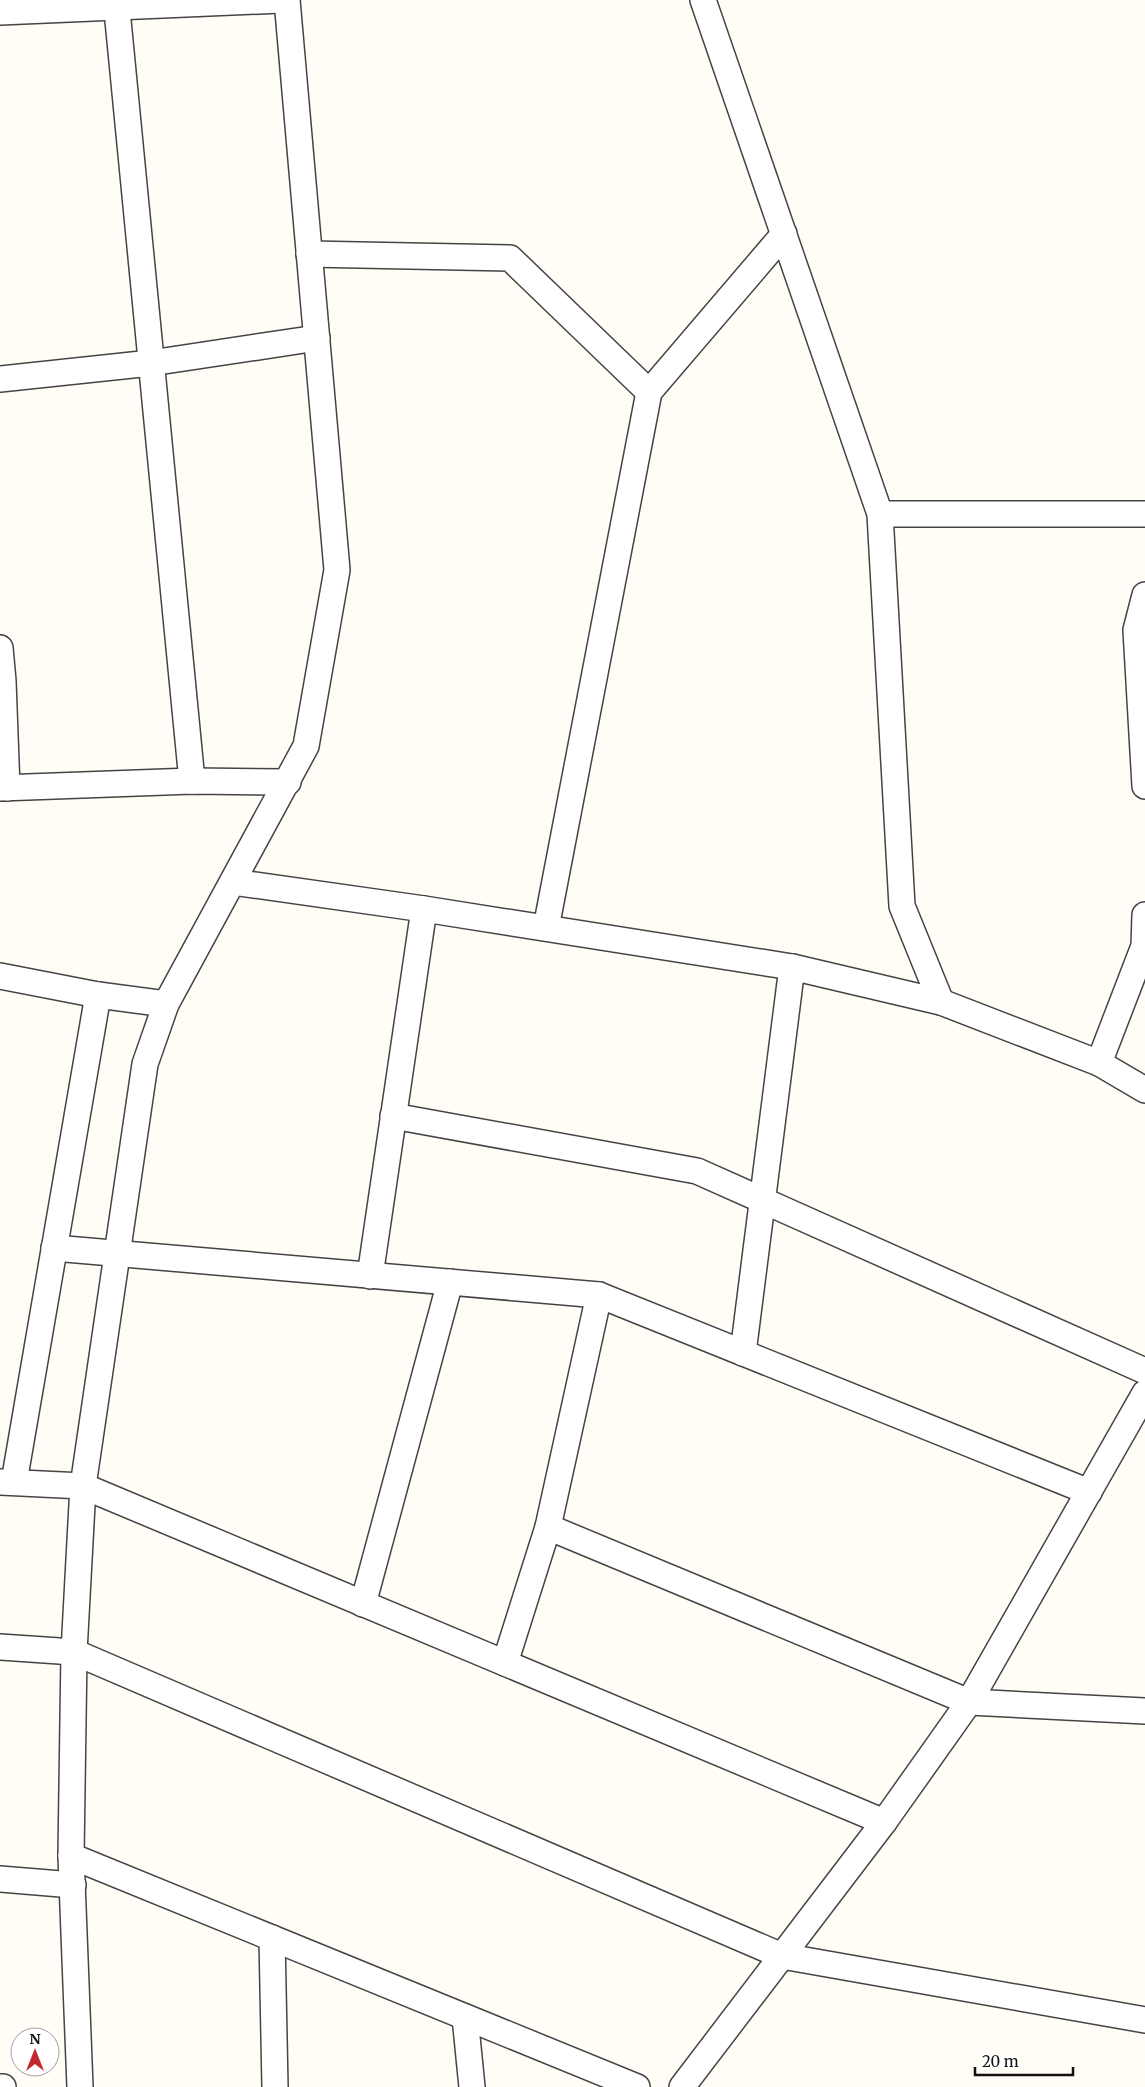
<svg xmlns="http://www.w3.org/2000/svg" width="1145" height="2087" font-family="Merriweather,serif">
  <rect width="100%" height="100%" fill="#fffdf5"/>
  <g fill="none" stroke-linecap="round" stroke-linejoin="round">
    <defs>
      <g id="minor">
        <path d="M116,0L192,781"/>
        <path d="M703,0L880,514L902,906L941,1002"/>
        <path d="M0,12L281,0"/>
        <path d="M309,254L510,258L649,392"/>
        <path d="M0,379L151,363L317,338"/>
        <path d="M880,514H1145"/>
        <path d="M1145,595L1136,630L1145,786"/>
        <path d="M0,648L3,681L7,788"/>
        <path d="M0,788L192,781L288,782"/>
        <path d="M233,882L424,909L792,967L941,1002L1099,1063L1145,1090"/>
        <path d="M546,928L649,392L784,234"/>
        <path d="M0,976L98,995L166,1004"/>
        <path d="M1099,1063L1144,946L1145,915"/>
        <path d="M393,1116L697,1171L1145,1371"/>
        <path d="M54,1248L599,1295L1089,1492"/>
        <path d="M370,1276L424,909"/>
        <path d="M743,1353L792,967"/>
        <path d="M0,1482L83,1486L884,1822"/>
        <path d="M14,1482L98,995"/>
        <path d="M548,1527L969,1702L1145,1711"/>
        <path d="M363,1604L450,1282"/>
        <path d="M0,1647L74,1652L782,1956L1145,2020"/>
        <path d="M505,1663L548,1527L599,1295"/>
        <path d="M71,1856L637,2087"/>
        <path d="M0,1879L73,1885"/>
        <path d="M272,1938L275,2087"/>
        <path d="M465,2017L472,2087"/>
        <path d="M0,2087H3"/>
        <path d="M80,2087L71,1856L74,1652L83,1486L145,1064L166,1004L306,746L337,570L287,0"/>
        <path d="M682,2087L884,1822L969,1702L1145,1393"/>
      </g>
    </defs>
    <use href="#minor" stroke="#444" stroke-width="28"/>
    <use href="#minor" stroke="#fff" stroke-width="25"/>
  </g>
  <g transform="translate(35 2052)"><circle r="24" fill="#ffffff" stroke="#a0a0a0"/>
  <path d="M0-4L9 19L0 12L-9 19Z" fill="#c4262e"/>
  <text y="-8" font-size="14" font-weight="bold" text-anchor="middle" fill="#111111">N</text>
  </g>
  <path d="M975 2067v8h98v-8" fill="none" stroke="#111111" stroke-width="2.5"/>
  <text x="982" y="2067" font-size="15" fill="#111111" stroke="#ffffff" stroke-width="4" paint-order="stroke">20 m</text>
</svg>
